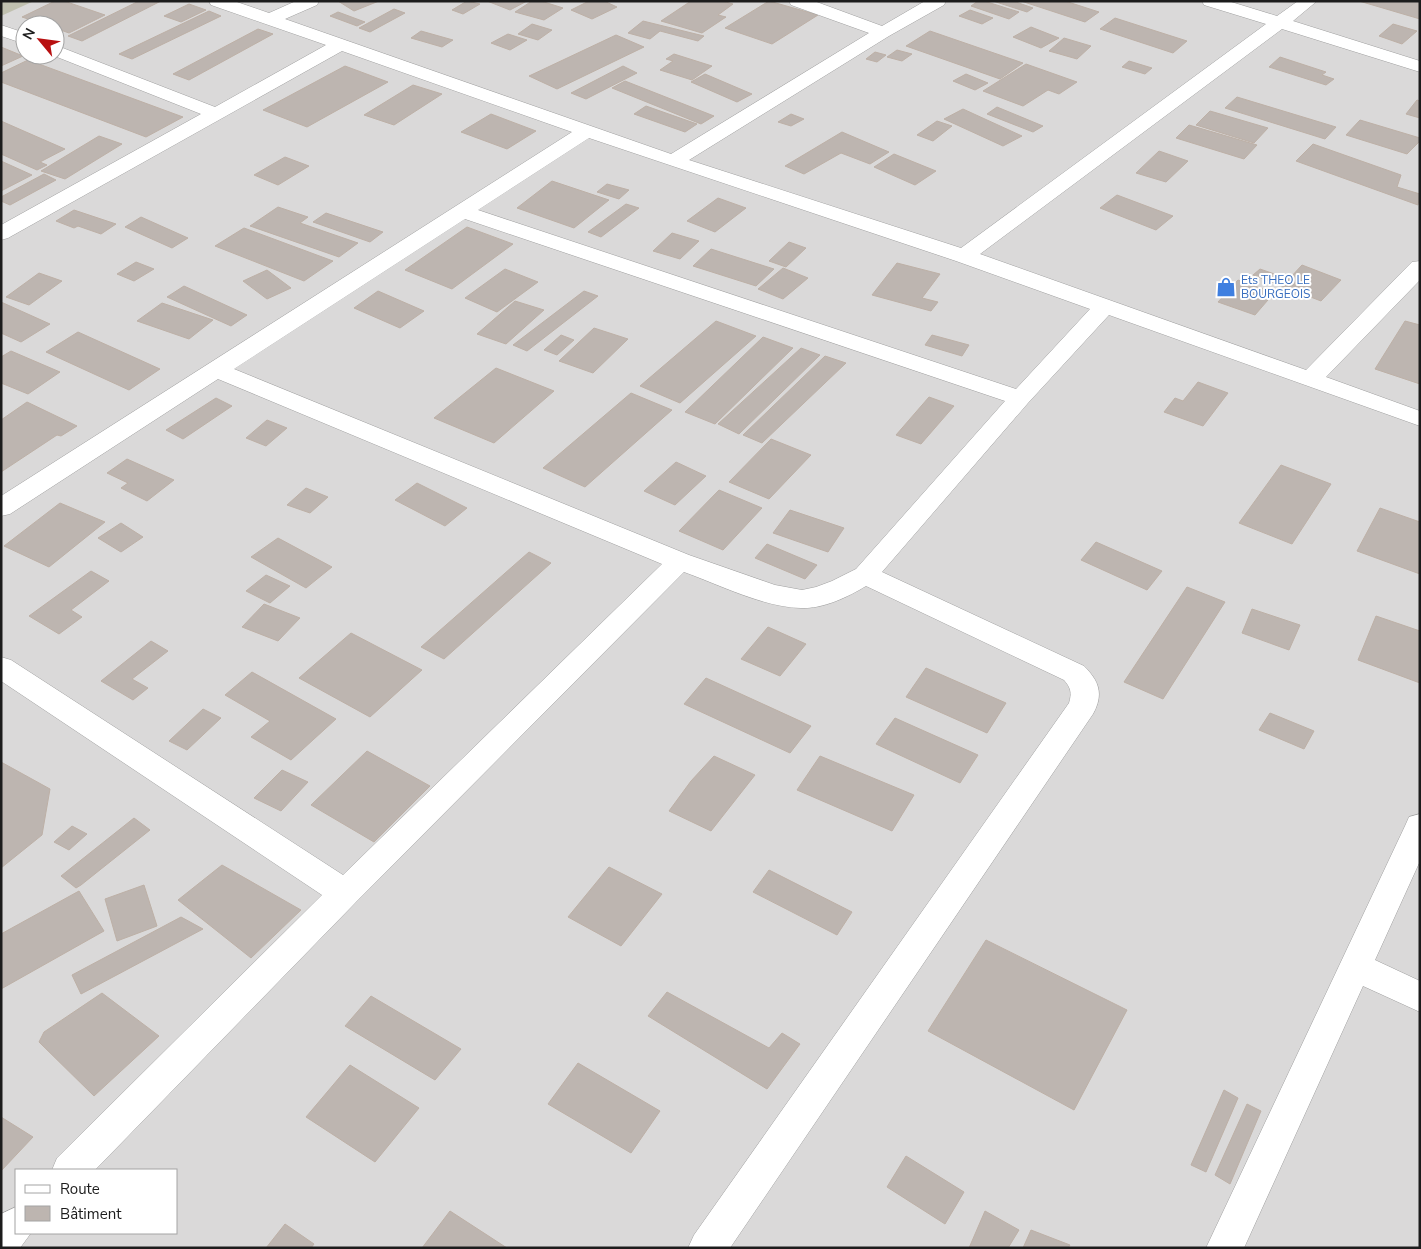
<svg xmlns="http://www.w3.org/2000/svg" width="1421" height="1249" font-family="'Nunito Sans',sans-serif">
  <rect width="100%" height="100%" fill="#ede9e3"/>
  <path fill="#dad9d9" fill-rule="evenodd" d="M1,1H1420V1248H1ZM25,25H55V55H25ZM16,1170H176V1233H16Z"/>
  <path fill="#c0c0af" d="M1,1H34L1,16Z"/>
  <g fill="#bdb5b0" stroke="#bdb0a6">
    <path d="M55,1H64L105,15L69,33L55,28V25H46L22,17Z"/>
    <path d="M139,1H161L82,41L68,36Z"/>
    <path d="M338,1H379L354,11Z"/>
    <path d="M467,1L480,4L463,14L452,10Z"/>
    <path d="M487,1H527L510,10Z"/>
    <path d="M532,1H541L563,8L544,20L515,12Z"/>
    <path d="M589,1H604L617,7L592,19L571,10Z"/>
    <path d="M691,1H722L733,4L718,15L726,17L702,33L661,21Z"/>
    <path d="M769,1L818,15L772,44L725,28Z"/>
    <path d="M978,1H984L1019,12L1009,19L971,6Z"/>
    <path d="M993,1H1013L1033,8L1027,12Z"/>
    <path d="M1021,1H1065L1099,12L1085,22Z"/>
    <path d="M1359,1H1420V19Z"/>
    <path d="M189,4L206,10L181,22L164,16Z"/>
    <path d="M394,9L405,13L370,32L359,28Z"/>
    <path d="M970,10L993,18L982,24L959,16Z"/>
    <path d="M209,11L221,16L132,59L119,54Z"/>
    <path d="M338,12L365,22L357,26L330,16Z"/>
    <path d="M1115,18L1187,41L1173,53L1100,29Z"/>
    <path d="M643,21L704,36L698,41L660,31L650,39L628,33Z"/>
    <path d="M532,24L552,30L538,40L518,34Z"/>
    <path d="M1393,24L1417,31L1402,44L1379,36Z"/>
    <path d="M1031,27L1059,38L1041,48L1013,37Z"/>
    <path d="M258,29L273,34L189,80L173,74Z"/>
    <path d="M421,31L453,40L442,47L411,38Z"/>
    <path d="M930,31L1023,63L1000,79L906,46Z"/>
    <path d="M508,34L527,40L510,50L491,43Z"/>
    <path d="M616,35L644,47L557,89L529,76Z"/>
    <path d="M1064,38L1091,46L1077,59L1049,51Z"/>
    <path d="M1,47L23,56L1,66Z"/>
    <path d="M897,50L912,54L902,61L887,57Z"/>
    <path d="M875,52L886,55L877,62L866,59Z"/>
    <path d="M674,54L712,66L692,80L660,70L673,61L666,59Z"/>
    <path d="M1280,57L1326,72L1322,75L1334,79L1326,85L1269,67Z"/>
    <path d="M28,60L183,117L146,137L1,82V73Z"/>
    <path d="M1129,61L1152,68L1145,74L1122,67Z"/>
    <path d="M1026,64L1077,82L1059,94L1048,90L1023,106L983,91Z"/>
    <path d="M345,66L388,82L307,127L263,110Z"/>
    <path d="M623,66L637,73L586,99L571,93Z"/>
    <path d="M705,74L752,94L737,102L691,82Z"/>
    <path d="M966,74L988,83L975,90L953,81Z"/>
    <path d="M625,81L714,116L701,124L612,88Z"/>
    <path d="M413,85L442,94L394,125L364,115Z"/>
    <path d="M1237,97L1336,127L1325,139L1225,108Z"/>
    <path d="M1417,100L1420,101V118L1406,114Z"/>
    <path d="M646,106L697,124L685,132L634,114Z"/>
    <path d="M997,107L1043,126L1033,132L987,114Z"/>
    <path d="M963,109L1022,136L1003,146L944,119Z"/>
    <path d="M1210,111L1268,128L1254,143L1196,125Z"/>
    <path d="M491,114L536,131L507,149L461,132Z"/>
    <path d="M791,114L804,119L791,126L778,122Z"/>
    <path d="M1360,120L1420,138V141L1407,154L1346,135Z"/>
    <path d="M1,121L26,132L65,149L40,162L47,165L37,170L1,154Z"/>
    <path d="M937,121L952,126L933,141L917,135Z"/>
    <path d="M1189,125L1257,145L1244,159L1176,138Z"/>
    <path d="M842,132L889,152L870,164L841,153L804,174L785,166Z"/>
    <path d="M99,136L122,144L65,179L41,171Z"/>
    <path d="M1313,144L1401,175L1397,187L1420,194L1418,205L1296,161Z"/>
    <path d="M1159,151L1188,161L1166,182L1136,173Z"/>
    <path d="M894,154L936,171L915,185L874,167Z"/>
    <path d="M285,157L309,166L278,185L254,175Z"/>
    <path d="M1,161L32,175L1,191Z"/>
    <path d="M44,174L56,180L10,205L1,201V197Z"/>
    <path d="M552,181L609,200L574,228L517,208Z"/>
    <path d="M607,184L629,190L619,199L597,192Z"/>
    <path d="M1117,195L1173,216L1156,230L1100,208Z"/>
    <path d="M718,198L746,208L715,232L687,221Z"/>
    <path d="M626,204L639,208L601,237L588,232Z"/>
    <path d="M278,207L308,217L300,223L358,243L339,257L250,226Z"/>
    <path d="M74,210L116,224L101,234L78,226L74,228L56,221Z"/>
    <path d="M326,213L383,232L370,242L313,222Z"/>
    <path d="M141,217L188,238L172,248L125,227Z"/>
    <path d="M467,227L513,244L452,289L405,270Z"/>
    <path d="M244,228L333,261L304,281L215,246Z"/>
    <path d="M672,233L699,241L680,259L653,251Z"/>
    <path d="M789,242L806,248L786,267L769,261Z"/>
    <path d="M711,249L774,269L756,286L693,266Z"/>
    <path d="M136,262L154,269L134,281L117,274Z"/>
    <path d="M897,263L940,274L922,298L938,302L931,311L872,295Z"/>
    <path d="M1302,265L1341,280L1321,301L1253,275L1260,269L1289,279Z"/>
    <path d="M783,268L808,278L783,299L758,289Z"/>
    <path d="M505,269L538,282L497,312L465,298Z"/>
    <path d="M267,270L291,288L267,299L243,281Z"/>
    <path d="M39,273L62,281L29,305L6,297Z"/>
    <path d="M1238,280L1274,293L1255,315L1218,302Z"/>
    <path d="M184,286L247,315L231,326L167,297Z"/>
    <path d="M378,291L424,311L400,328L354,308Z"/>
    <path d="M584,291L598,296L527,351L513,345Z"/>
    <path d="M515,301L544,310L506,344L477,334Z"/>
    <path d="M1,302L50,324L21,342L1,333Z"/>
    <path d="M162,303L213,320L189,339L137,321Z"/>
    <path d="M716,321L756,336L680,403L640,386Z"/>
    <path d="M1405,321L1420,325V384L1375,369Z"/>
    <path d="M594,328L628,339L593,373L559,361Z"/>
    <path d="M78,332L160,369L129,390L46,352Z"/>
    <path d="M561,335L574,340L557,355L544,350Z"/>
    <path d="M932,335L969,345L962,356L925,345Z"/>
    <path d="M763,337L793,348L715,424L685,412Z"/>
    <path d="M801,348L820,355L739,434L718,424Z"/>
    <path d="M11,351L60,372L28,394L1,383V357Z"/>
    <path d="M825,356L846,363L762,443L743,435Z"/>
    <path d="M496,368L554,391L494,443L434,418Z"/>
    <path d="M1198,382L1228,393L1203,426L1164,412L1175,398L1183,401Z"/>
    <path d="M631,393L672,410L585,487L543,468Z"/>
    <path d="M929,397L954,406L921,444L896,435Z"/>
    <path d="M216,398L232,406L183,439L166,430Z"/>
    <path d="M27,402L77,426L61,436L57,435L1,472V420Z"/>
    <path d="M267,420L287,428L266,446L246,438Z"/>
    <path d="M771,439L811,455L769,499L729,482Z"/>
    <path d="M127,459L174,480L147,501L121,488L128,483L107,473Z"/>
    <path d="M676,462L706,476L675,505L644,491Z"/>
    <path d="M1281,465L1331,484L1292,544L1239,523Z"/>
    <path d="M417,483L467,508L445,526L395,500Z"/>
    <path d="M306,488L328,497L310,513L287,505Z"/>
    <path d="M719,490L762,508L723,550L679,531Z"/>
    <path d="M60,503L105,522L49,567L4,546Z"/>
    <path d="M1380,508L1420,522V574L1357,551Z"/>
    <path d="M790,510L844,528L828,552L773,533Z"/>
    <path d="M121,523L143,537L121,552L98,538Z"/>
    <path d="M278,538L332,567L306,588L251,557Z"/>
    <path d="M1096,542L1162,571L1147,590L1081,560Z"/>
    <path d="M767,544L817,565L805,579L755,558Z"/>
    <path d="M529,552L551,563L444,659L421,647Z"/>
    <path d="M91,571L109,581L71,610L82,617L59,634L29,616Z"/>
    <path d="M266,575L290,586L270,603L246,591Z"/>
    <path d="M1187,587L1225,602L1163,699L1124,682Z"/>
    <path d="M264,604L300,618L278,641L242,627Z"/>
    <path d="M1252,609L1300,625L1289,650L1242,633Z"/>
    <path d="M1376,616L1420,631V683L1358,660Z"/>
    <path d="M768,627L806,644L780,676L741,659Z"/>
    <path d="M351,633L422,670L370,717L299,678Z"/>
    <path d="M151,641L168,651L132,679L148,688L133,700L101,681Z"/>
    <path d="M926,668L1006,703L987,733L906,697Z"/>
    <path d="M252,672L336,719L291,760L251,737L270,721L225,695Z"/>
    <path d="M706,678L811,726L790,753L684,704Z"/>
    <path d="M203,709L221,718L187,750L169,741Z"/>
    <path d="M1270,713L1314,731L1304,749L1259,730Z"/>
    <path d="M895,718L978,755L960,783L876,744Z"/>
    <path d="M367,751L430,786L374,842L311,805Z"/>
    <path d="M714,756L755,775L711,831L669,811L691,781Z"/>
    <path d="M820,756L914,795L892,831L797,790Z"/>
    <path d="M1,762L50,789L42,835L1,868Z"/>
    <path d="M282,770L308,782L281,811L254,798Z"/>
    <path d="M134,818L150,830L81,885L76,888L61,876Z"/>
    <path d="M72,826L87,834L69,850L54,842Z"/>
    <path d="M222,865L301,910L251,958L178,900Z"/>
    <path d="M609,867L662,894L621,946L568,917Z"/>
    <path d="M769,870L852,912L837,935L753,892Z"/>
    <path d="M144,885L157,926L117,941L105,899Z"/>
    <path d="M79,891L104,931L1,989V934Z"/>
    <path d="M181,917L203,929L81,994L72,975Z"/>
    <path d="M986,940L1127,1010L1074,1110L928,1031Z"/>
    <path d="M667,992L769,1048L782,1033L800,1044L767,1089L648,1016Z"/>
    <path d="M102,993L159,1036L94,1096L39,1042L44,1032Z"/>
    <path d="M371,996L461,1049L435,1080L345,1026Z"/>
    <path d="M578,1063L660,1111L631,1153L548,1104Z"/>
    <path d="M350,1065L419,1108L375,1162L306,1117Z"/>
    <path d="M1224,1090L1238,1098L1206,1172L1191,1165Z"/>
    <path d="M1247,1104L1261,1111L1230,1184L1215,1175Z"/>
    <path d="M1,1117L33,1137L1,1171Z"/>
    <path d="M906,1156L964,1192L945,1224L887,1187Z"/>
    <path d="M450,1211L507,1248H422Z"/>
    <path d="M985,1211L1019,1230L1008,1248H969Z"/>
    <path d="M285,1224L314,1244L311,1248H266Z"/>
    <path d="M1031,1230L1070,1245L1068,1248H1023Z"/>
  </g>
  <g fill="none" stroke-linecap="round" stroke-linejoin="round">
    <defs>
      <g id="minor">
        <path d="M209,1H234L269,13L296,1H319L317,5L285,19L671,154L869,33L791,5L789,1H814L882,26L925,1H946L944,5L889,36L689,160L961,248L1266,24L1204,5L1202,1H1228L1277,16L1298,1H1317L1293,21L1420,61V72L1282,29L980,254L1306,370L1412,262L1420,261V280L1326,377L1420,411V426L1109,315L1028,403L882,572L1084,666C1099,681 1104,694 1093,714L730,1248H688L694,1235L1069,703C1072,693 1071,688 1064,680L866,586C848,597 823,609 801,608C763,607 720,585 684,572L356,902L95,1170H52L57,1158L322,895L1,681V657L11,660L343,875L662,564L218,379L10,514L1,516V496L572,132L342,51L8,238L1,240V225L201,114L52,55H55V45L215,107L326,45L211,5ZM589,138L956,261L1090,309L1016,389L478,210ZM465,219L1005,401L856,569L832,581L816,587L802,590L775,585L689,555L234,369Z"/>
        <path d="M1,25L25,33V44L1,36Z"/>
        <path d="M1420,814V861L1375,960L1420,981V1012L1363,986L1244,1248H1206L1405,826L1409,817Z"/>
        <path d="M16,1207V1233H31L20,1248H1V1214Z"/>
      </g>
    </defs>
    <use href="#minor" stroke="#a0a0a0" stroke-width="1"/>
    <use href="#minor" fill="#fff" fill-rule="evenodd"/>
  </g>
  <defs>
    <symbol id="shop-bare" viewBox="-9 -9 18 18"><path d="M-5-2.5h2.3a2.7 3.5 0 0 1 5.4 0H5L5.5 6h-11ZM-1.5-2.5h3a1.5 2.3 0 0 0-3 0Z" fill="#3f7fe0" stroke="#fff" stroke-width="2.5" paint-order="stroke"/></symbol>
  </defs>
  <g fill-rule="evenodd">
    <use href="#shop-bare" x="1212" y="273" width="28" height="28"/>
  </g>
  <g text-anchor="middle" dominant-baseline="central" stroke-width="4" stroke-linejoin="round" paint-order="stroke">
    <g font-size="12" fill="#366cbe" stroke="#fff" text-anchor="start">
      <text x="1241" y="280">Ets THEO LE<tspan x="1241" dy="14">BOURGEOIS</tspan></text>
    </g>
  </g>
  <rect width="1421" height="1249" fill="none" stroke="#1c1c1c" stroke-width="5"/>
  <rect x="15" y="1169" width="162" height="65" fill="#ffffff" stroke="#a4a4a4"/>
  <rect x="25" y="1185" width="25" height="8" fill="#ffffff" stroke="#a4a4a4"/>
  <text x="60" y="1194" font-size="15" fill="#1c1c1c">Route</text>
  <rect x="25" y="1206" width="25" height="15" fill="#bdb5b0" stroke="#a4a4a4"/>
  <text x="60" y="1219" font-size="15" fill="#1c1c1c">Bâtiment</text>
  <g transform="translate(40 40) rotate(299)"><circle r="24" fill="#ffffff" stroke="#a4a4a4"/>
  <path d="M0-4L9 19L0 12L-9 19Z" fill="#b81011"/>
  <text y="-8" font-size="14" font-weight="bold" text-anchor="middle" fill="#1c1c1c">N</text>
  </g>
</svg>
